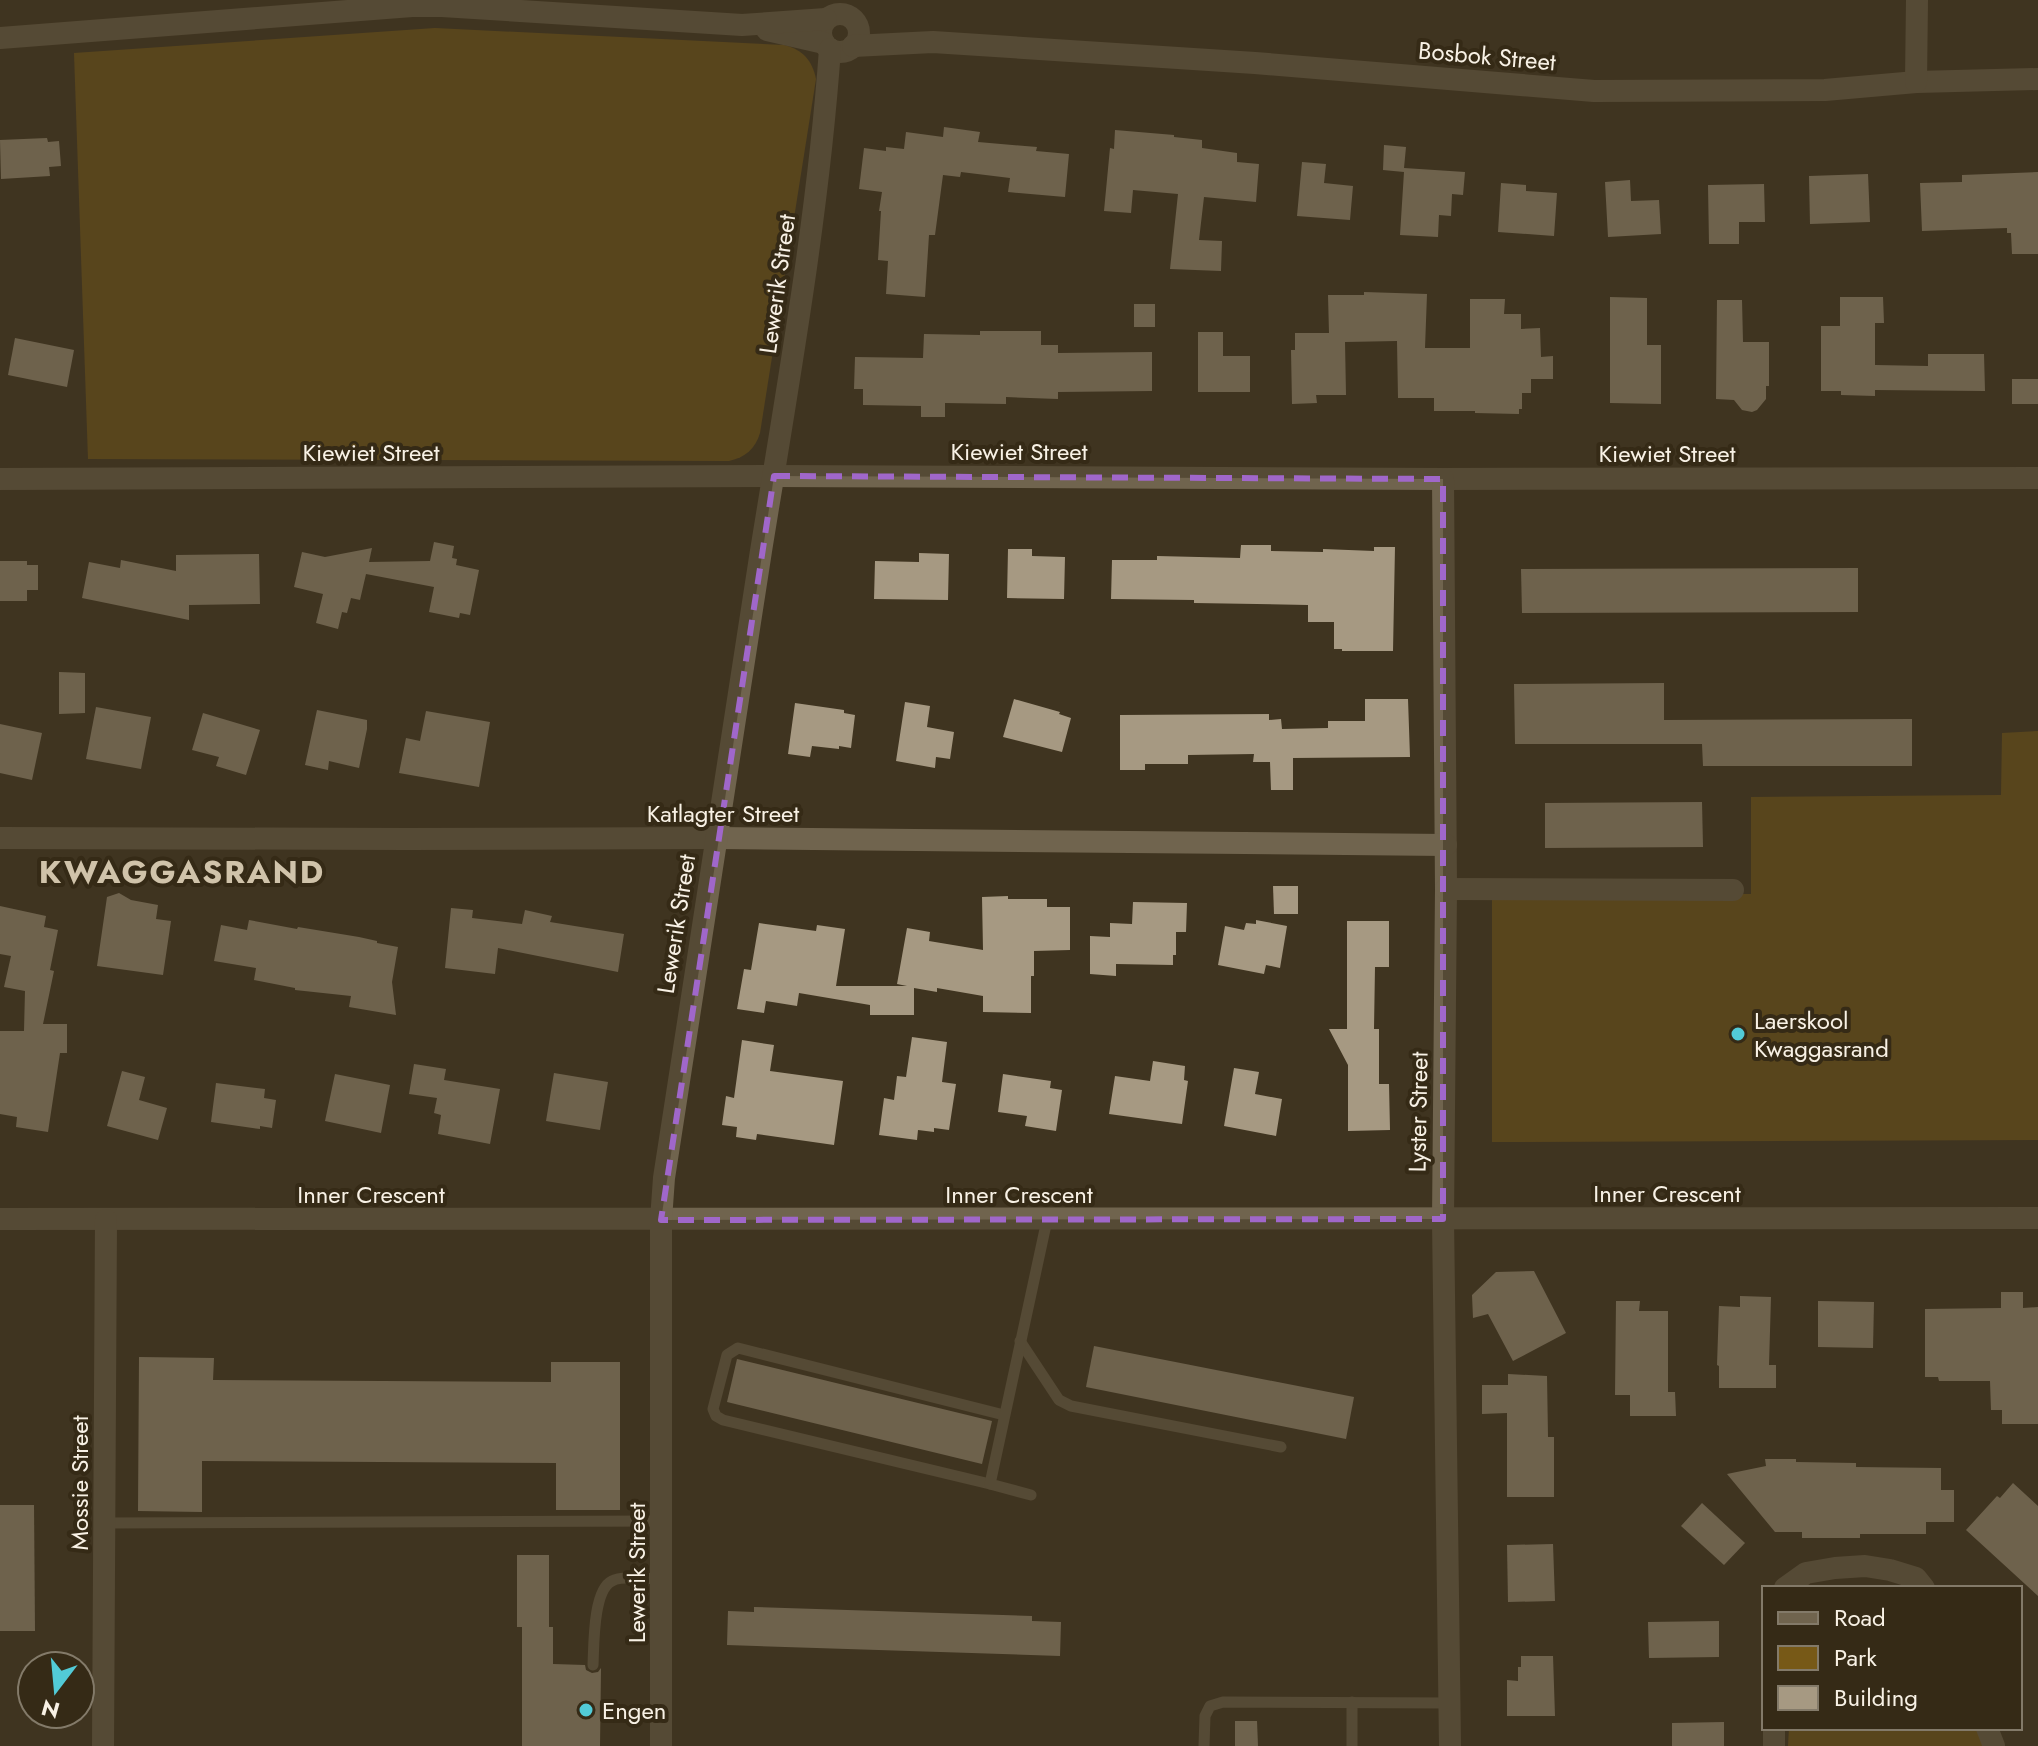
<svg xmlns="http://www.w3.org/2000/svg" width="2038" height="1746" font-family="Jost,sans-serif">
  <rect width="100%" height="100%" fill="#3f3420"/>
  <g fill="#775917">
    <path d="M435,28L784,45C803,50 812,60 816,79L760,433C755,449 746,457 729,461L88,459L74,53Z"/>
    <path d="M2038,731V1140L1492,1142V895L1751,894V797L2001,795L2002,733Z"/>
    <path d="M1789,1728H1977L1984,1746H1788Z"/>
  </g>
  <g fill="#a69982">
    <path d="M944,127L980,132L978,142L1037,147L1036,151L1069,154L1065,197L1008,192L1010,178L961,172L960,177L943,175L935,235H929L925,297L886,294L888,261L878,260L881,211H879L882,192L859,189L864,148L886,151V147L904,149L906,132L943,137Z"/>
    <path d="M1115,130L1174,135V137L1202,140V148L1237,153V162L1259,164L1256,202L1204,197L1199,240L1222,241L1221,271L1170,269L1178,194L1133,190L1131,213L1104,211L1110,148L1114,149Z"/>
    <path d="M47,138L48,142L59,141L61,166L49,167L50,176L1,179L0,140Z"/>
    <path d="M1384,145L1406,147L1404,168L1465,172L1463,195L1452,194L1451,216L1439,215L1438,237L1400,235L1404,172L1383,170Z"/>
    <path d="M1302,162L1326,164L1324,183L1353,186L1350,220L1297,216Z"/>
    <path d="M2038,172V254H2012L2011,233H2007V228L1922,231L1920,183L1962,182V175Z"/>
    <path d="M1868,174L1870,222L1810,224L1809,176Z"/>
    <path d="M1630,180L1631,201L1659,200L1661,234L1608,237L1605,182Z"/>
    <path d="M1501,183L1526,185V191L1557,193L1554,236L1498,232Z"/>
    <path d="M1764,184L1765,222H1739V244H1709L1708,185Z"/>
    <path d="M1364,292L1427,294L1425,348H1470V299H1505L1504,314H1521V329L1540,328L1541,357L1553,356V379H1531V393H1522V409H1519V414L1475,413V411H1434V398H1398L1397,341L1345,342L1346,395H1316L1317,403L1292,404L1291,350H1295V333H1329L1328,295H1364Z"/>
    <path d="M1610,297L1647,298V345H1661V404L1610,403Z"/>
    <path d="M1840,297H1883L1884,323H1875V365L1928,366V354H1984L1985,391L1875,390V396L1841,395V391H1821V326H1840Z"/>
    <path d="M1717,300H1742L1743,342H1769V386H1766V399L1757,410L1752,412L1742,410L1734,400L1716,399Z"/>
    <rect x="1134" y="304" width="21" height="23"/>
    <path d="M980,331H1041V345H1058V353L1152,352V391L1058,392V399L1006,397V404L945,403V417H921V406L863,405V389H854L855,357L923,358L924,334L980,335Z"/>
    <path d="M1198,332H1223V356H1250V392H1198Z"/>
    <path d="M15,338L74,350L67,387L8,375Z"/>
    <rect x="2012" y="379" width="26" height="25"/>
    <path d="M434,542L454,546L452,558L457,559L456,565L479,570L470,615L460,613L459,618L429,612L434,587L366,574L360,600L351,598L347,613L342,612L338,629L316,623L323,594L294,587L302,552L325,557L372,548L369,562L430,561Z"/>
    <path d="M1241,545H1271V551L1323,552V549L1374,551V547H1395L1393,651H1342V649H1334V622H1308V605L1194,603V600L1111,599L1112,560H1157V556L1240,558Z"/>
    <path d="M1008,549H1032V556L1065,557L1064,599L1007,598Z"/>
    <path d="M919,553L949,554L948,600L874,599L875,561L919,562Z"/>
    <path d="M259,554L260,604L189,605V620L82,598L89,562L120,568L121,560L176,571V555Z"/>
    <path d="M0,561H27V565H38V590H27V601H0Z"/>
    <path d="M1858,568V612L1522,613L1521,569Z"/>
    <path d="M59,672L85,673V713L59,714Z"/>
    <path d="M1664,683V720L1912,719V766H1703L1702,744H1515L1514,684Z"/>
    <path d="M1014,699L1060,712L1059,714L1071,718L1062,752L1003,737Z"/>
    <path d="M1365,699H1408L1410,757L1293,758V790H1271L1270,762H1253L1254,754L1188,755V764H1145V770H1120V715L1269,714V720L1281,719L1282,729L1328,728V721H1365Z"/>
    <path d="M905,702L930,706L927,727L954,732L950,759L936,757L935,768L896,761Z"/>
    <path d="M795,703L844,710V713L855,715L851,748L839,746V749L812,746L810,757L788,754Z"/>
    <path d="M96,707L151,717L141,769L86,759Z"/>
    <path d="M317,710L367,720V729L359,768L329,761L328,770L305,765Z"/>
    <path d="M426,711L490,722L479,787L399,773L406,738L420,741Z"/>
    <path d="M203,713L260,730L246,775L216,766L219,757L192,750Z"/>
    <path d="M0,724L42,733L32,780L0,773Z"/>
    <path d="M1702,802L1703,847L1545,848V803Z"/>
    <path d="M1273,886H1298V914H1274Z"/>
    <path d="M119,893L131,900L158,905L156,919L171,921L163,975L97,966L107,897Z"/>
    <path d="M1008,896V899H1047V907H1070V950L1034,951V976H1031V1013L983,1012V996L937,988V992L914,988V1015H870V1005L799,993L797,1006L766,1001L764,1013L737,1009L744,969L751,970L759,923L816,931L817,925L845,929L836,986H907L897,984L907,928L930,932L929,941L983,950L982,897Z"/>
    <path d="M1133,902L1187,903L1186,932H1176V955H1173V965L1116,964V976L1090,974V936L1110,937V923L1132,924Z"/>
    <path d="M0,906L46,916L44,927L58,930L50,970L54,971L43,1024H67V1053H60L48,1132L16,1127L17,1117L0,1114V1031H24L25,991L4,987L11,956L0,954Z"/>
    <path d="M451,908L473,910L472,918L522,924L525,910L552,916L550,922L624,934L618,972L498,948L495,974L445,968Z"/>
    <path d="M249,920L297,929L298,927L359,937L377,941V943L398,947L392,982L396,1015L349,1007L351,996L295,990V988L254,980L256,968L214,961L221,925L247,930Z"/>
    <path d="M1256,920L1287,926L1280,968L1266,965L1264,974L1218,965L1225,926L1244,930L1246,923L1256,924Z"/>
    <path d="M1347,921H1389V967H1375L1374,1029H1379V1084H1389L1390,1130L1348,1131V1065L1329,1029H1347Z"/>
    <path d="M912,1037L947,1042L942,1082L956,1084L949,1130L934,1128V1132L918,1130L917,1140L879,1135L884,1098L894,1100L897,1076L906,1077Z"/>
    <path d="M742,1040L774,1045L770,1071L843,1081L834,1145L757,1134L756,1140L736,1137L737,1127L722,1125L726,1096L734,1098Z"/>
    <path d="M1153,1061L1185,1066L1184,1080L1188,1081L1182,1124L1109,1114L1115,1076L1150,1081Z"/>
    <path d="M414,1064L446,1069L444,1080L500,1089L490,1144L438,1134L441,1115L434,1113L437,1098L409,1094Z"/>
    <path d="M1234,1068L1259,1072L1255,1094L1282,1099L1276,1136L1224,1126Z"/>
    <path d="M122,1071L145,1077L139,1100L167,1108L158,1140L107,1126Z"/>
    <path d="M554,1073L608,1082L600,1130L546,1121Z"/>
    <path d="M335,1074L390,1085L381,1133L325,1121Z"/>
    <path d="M1003,1074L1051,1081L1050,1088L1062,1090L1056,1131L1025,1126L1027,1116L998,1112Z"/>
    <path d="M216,1083L265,1089L264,1098L276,1100L272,1128L260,1126V1129L211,1122Z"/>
    <path d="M1534,1271L1566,1333L1513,1361L1488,1314L1473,1318L1472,1295L1496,1272Z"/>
    <path d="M2001,1292H2023V1308L2038,1307V1424H2002V1410H1991L1990,1381H1939L1938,1377H1925V1309L2001,1308Z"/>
    <path d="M1740,1296L1771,1297L1769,1365H1776V1388H1719V1366L1717,1365L1719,1306L1740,1307Z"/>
    <path d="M1616,1301H1640L1639,1311H1668V1392H1675L1676,1416H1630V1395H1615Z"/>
    <path d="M1818,1301L1874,1302L1873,1348L1818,1347Z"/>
    <path d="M1094,1346L1354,1397L1346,1439L1086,1387Z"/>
    <path d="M139,1357L214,1358L213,1380L551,1382V1362H620V1510H556V1463L202,1461V1512L138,1511Z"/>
    <path d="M737,1359L992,1421L982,1464L727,1402Z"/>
    <path d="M1508,1374L1547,1376L1548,1437H1554V1497H1507V1413L1482,1414V1385H1508Z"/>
    <path d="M1765,1459H1796V1462L1856,1463V1467L1941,1468V1490H1954V1522H1926V1534H1860V1538H1802V1532H1775L1727,1474L1766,1466Z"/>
    <path d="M2013,1483L2038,1506V1596L1966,1530L1997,1496L2000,1498Z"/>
    <path d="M1702,1503L1745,1543L1724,1565L1681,1526Z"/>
    <path d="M0,1505H34L35,1631H0Z"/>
    <path d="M1553,1544L1555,1601L1508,1602L1507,1545Z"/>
    <path d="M517,1555H549V1627H553V1664L585,1665L586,1670L592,1673L598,1672L601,1668L600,1746H522V1627H517Z"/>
    <path d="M754,1607L1032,1616V1621L1061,1622L1060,1656L727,1645L728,1611L754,1612Z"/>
    <path d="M1719,1621V1657L1649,1658L1648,1622Z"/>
    <path d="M1521,1656H1553L1555,1716H1507V1680L1518,1681V1667H1521Z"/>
    <path d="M1235,1721H1257L1258,1746H1235Z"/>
    <path d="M1724,1722V1746H1672V1723Z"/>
  </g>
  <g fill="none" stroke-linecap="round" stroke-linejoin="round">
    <g stroke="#70644e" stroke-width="11">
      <path d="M1020,1341L1059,1400L1071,1406L1281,1447"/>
      <path d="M990,1484L723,1420L716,1416L713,1409L727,1355L738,1348L1004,1415"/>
      <path d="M1031,1495L990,1484L1047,1220"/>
      <path d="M104,1523L662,1521"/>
      <path d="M593,1665C594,1645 593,1590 612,1581C622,1575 649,1579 662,1579"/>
      <path d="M1352,1702V1746"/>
      <path d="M1204,1746L1205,1716L1210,1706L1223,1702L1449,1703"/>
    </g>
    <g stroke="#70644e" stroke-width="22">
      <circle cx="840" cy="33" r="19"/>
      <path d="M767,30L824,43"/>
      <path d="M0,38L412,6H442L742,25L826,19"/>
      <path d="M853,46L933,42L1255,63L1594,91L1825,90L1916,82L2038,79"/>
      <path d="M1916,82L1917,0"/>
      <path d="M0,479L774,476L1443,479L2038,478"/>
      <path d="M1443,479L1446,889L1443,1219L1450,1746"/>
      <path d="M0,838L407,839L716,838L1446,845"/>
      <path d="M1446,889L1733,890"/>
      <path d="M0,1219L2038,1218"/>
      <path d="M1785,1588L1806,1573L1835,1568L1865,1566L1890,1570L1916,1578L1924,1588"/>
      <path d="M1987,1728L1994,1746"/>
      <path d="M103,1746L106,1220"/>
      <path d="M661,1746V1220L664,1178C696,969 728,760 761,551C788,384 818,218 830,49"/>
      <path d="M1774,1746V1728"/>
    </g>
  </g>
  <path d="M0 0H2038V1746H0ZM774,476L1443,479V1219L661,1220Z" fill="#3f3420" fill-opacity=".55" fill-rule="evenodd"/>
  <path fill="none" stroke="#a067ca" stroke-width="6" stroke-dasharray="16 10" stroke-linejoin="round" d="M774,476L1443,479V1219L661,1220Z"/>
  <g fill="#52cbd7" stroke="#352a16" stroke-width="3">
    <circle cx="1738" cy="1034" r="8"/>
    <circle cx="586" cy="1710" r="8"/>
  </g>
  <g text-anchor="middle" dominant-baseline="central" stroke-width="8" stroke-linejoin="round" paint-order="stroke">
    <g font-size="24" fill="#f8f1e5" stroke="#352a16">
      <text transform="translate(1487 56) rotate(5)">Bosbok Street</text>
      <text transform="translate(777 284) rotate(-82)">Lewerik Street</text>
      <text x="1019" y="451">Kiewiet Street</text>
      <text x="371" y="452">Kiewiet Street</text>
      <text x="1667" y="453">Kiewiet Street</text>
      <text x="723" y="813">Katlagter Street</text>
      <text transform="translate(676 924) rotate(-81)">Lewerik Street</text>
      <text transform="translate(1418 1112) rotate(-89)">Lyster Street</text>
      <text x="1667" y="1193">Inner Crescent</text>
      <text x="371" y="1194">Inner Crescent</text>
      <text x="1019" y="1194">Inner Crescent</text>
      <text transform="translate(79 1483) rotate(-90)">Mossie Street</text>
      <text transform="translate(636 1573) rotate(-90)">Lewerik Street</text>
    </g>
    <g font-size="24" fill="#f8f1e5" stroke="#352a16" text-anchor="start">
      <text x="1754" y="1020">Laerskool<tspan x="1754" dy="28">Kwaggasrand</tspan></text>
      <text x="602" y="1710">Engen</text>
    </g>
    <g font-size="32" font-weight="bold" letter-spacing="2" fill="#d0c3aa" stroke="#352a16">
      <text x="182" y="872">KWAGGASRAND</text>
    </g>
  </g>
  <rect x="1762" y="1586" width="260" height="144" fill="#352a16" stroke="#837a69" stroke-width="2"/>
  <rect x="1778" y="1612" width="40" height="12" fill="#70644e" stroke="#837a69" stroke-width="2"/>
  <text x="1834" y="1626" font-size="24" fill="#f8f1e5">Road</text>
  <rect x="1778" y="1646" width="40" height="24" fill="#775917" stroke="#837a69" stroke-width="2"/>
  <text x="1834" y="1666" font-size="24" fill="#f8f1e5">Park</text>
  <rect x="1778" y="1686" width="40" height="24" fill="#a69982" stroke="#837a69" stroke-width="2"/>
  <text x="1834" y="1706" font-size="24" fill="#f8f1e5">Building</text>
  <g transform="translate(56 1690) rotate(196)"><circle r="38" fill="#352a16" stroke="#837a69" stroke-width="2"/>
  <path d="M0-6L14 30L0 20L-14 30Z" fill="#52cbd7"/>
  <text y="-12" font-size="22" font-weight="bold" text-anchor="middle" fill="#f8f1e5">N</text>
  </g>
</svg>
